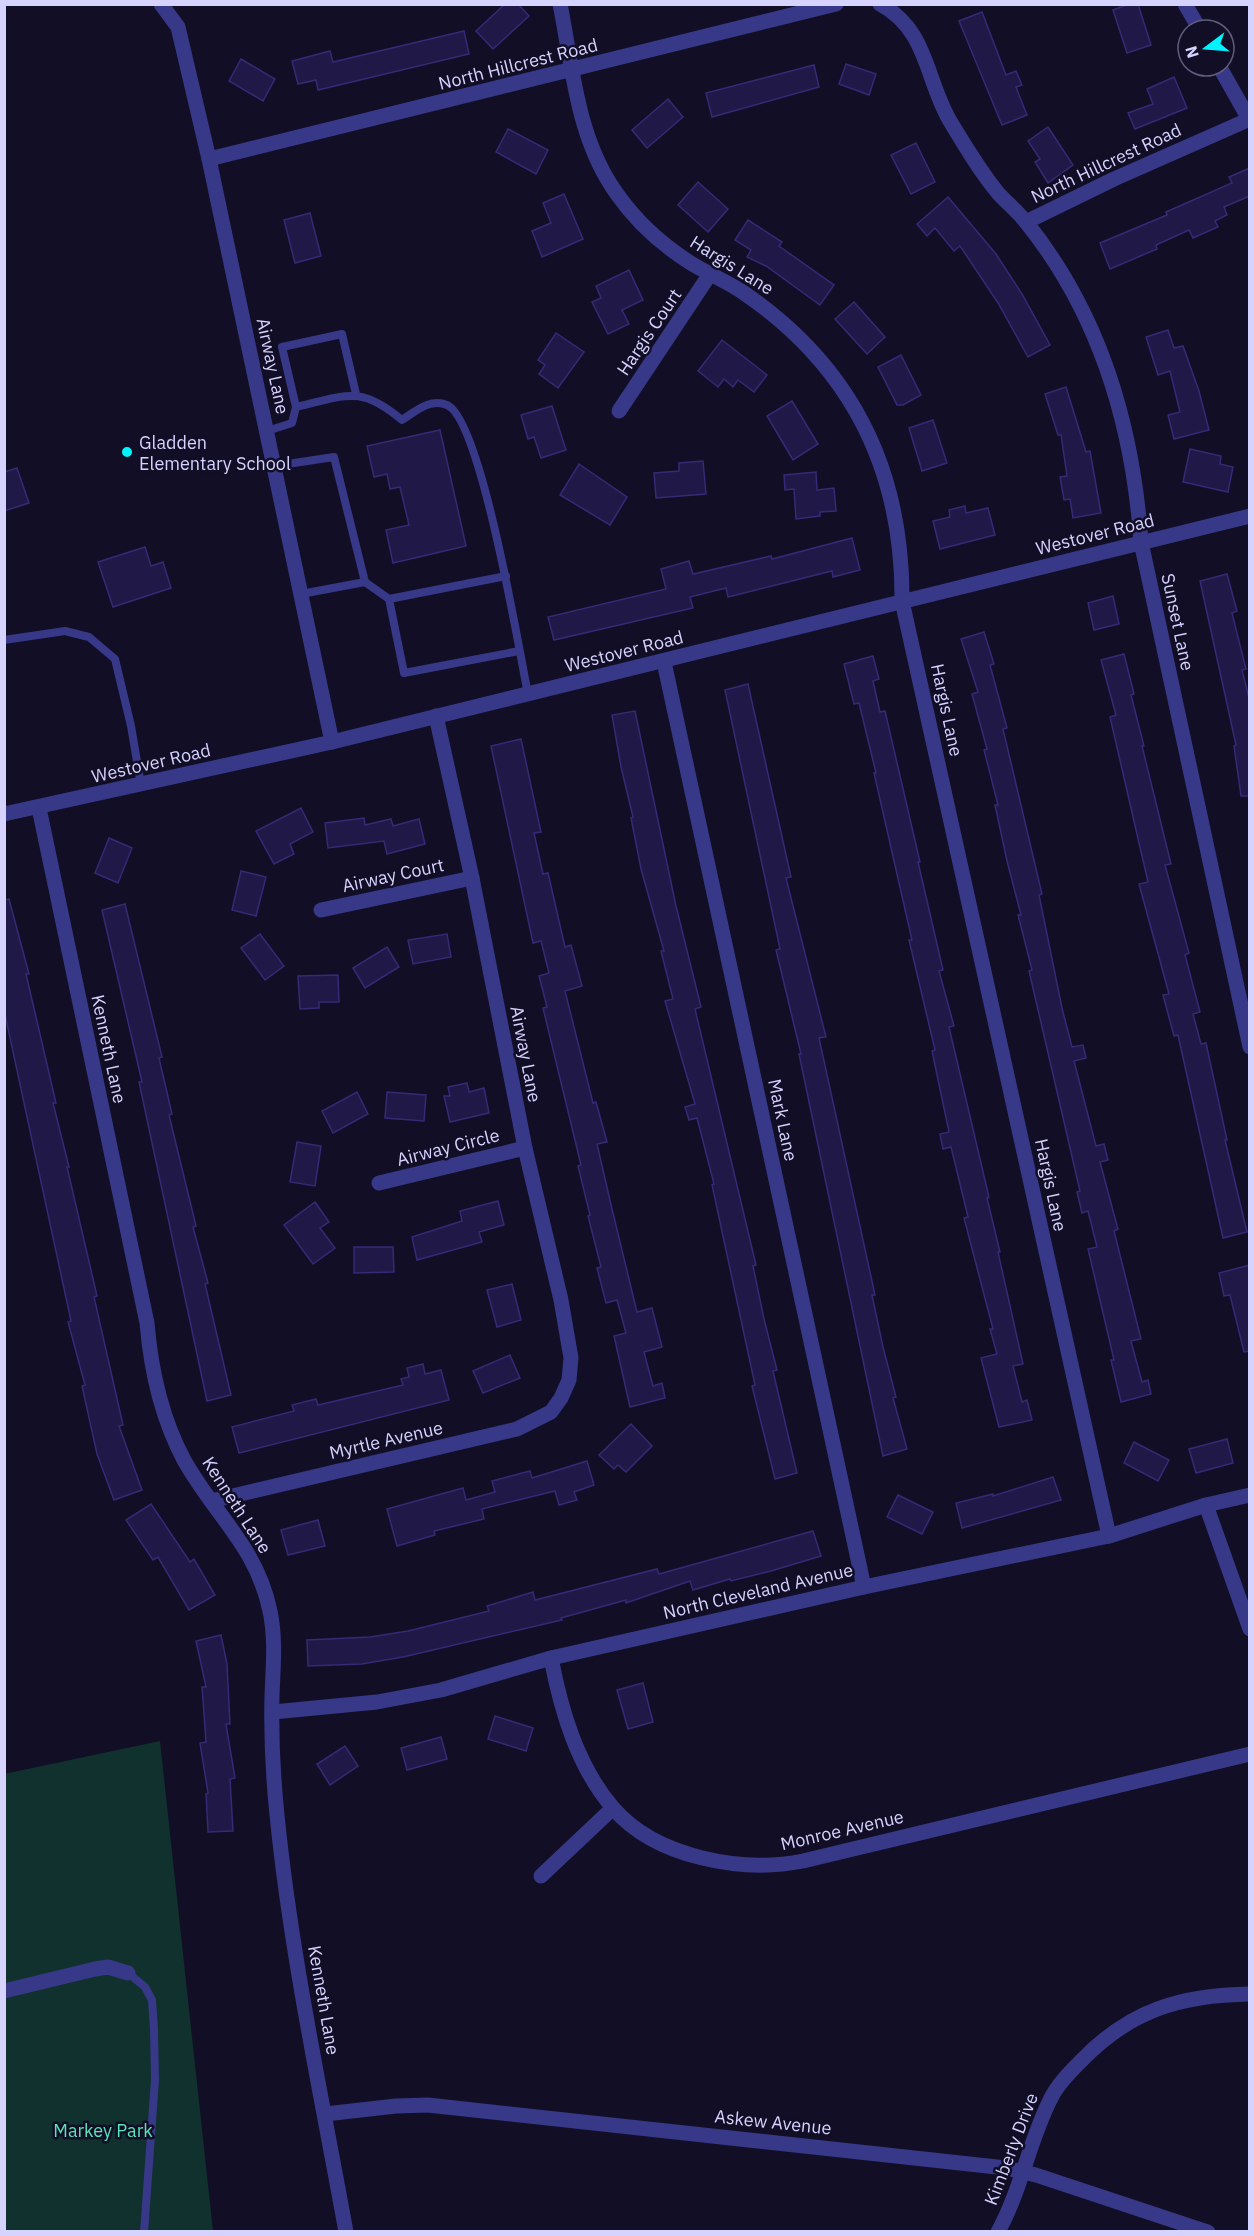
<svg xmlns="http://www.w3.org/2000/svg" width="1254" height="2236" font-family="'IBM Plex Sans',sans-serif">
  <rect width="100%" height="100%" fill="#110e26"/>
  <path fill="#11312e" d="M160,1741L213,2231H5L4,1774Z"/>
  <g fill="#201948" stroke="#352a75" stroke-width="1.5">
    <path d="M505,4H518L529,16L493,49L476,31Z"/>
    <path d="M1129,4H1138L1151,45L1127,53L1113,10Z"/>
    <path d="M982,12L1006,75L1016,71L1022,85L1016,87L1027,115L1002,125L959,21Z"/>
    <path d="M464,31L469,54L318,90L316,80L298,84L292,61L330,51L333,62Z"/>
    <path d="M241,59L275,79L263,101L229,81Z"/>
    <path d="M846,64L876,74L869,95L839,84Z"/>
    <path d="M814,65L819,87L712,117L706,93Z"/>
    <path d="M1174,77L1187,108L1135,129L1128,113L1153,104L1147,89Z"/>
    <path d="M668,99L683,117L647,148L632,130Z"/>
    <path d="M1048,127L1073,165L1048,183L1035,162L1040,159L1028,141Z"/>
    <path d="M508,129L548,150L536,174L496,152Z"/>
    <path d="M916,143L935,182L911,194L891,155Z"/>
    <path d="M1250,168V196L1224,207L1227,215L1215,221L1218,227L1193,238L1189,230L1156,245L1157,249L1110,269L1100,243L1167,215L1166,212L1232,183L1229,177Z"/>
    <path d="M698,182L728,209L708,232L678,205Z"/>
    <path d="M564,194L583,239L542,257L532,231L551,223L543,203Z"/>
    <path d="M948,197L996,254L1022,294L1050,345L1028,357L998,303L960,246L954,251L935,228L927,236L917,224Z"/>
    <path d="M310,213L321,256L295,263L284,220Z"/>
    <path d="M748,220L782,242L779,246L834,285L820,305L766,266L747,257L751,250L735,240Z"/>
    <path d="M629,270L643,300L622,310L629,324L608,334L592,302L601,298L596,286Z"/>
    <path d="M854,302L885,337L867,354L835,319Z"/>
    <path d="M1168,330L1174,348L1183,346L1199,391L1209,430L1174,439L1168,415L1180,412L1170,371L1158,375L1146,337Z"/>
    <path d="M556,333L584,352L558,388L539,374L545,365L538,360Z"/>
    <path d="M722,340L767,375L754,392L738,380L733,387L724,379L718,387L698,371Z"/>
    <path d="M901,355L921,395L903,405H897L878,367Z"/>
    <path d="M1066,387L1086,452L1090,451L1101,513L1073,518L1070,499L1064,500L1060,477L1067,476L1061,435H1058L1045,394Z"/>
    <path d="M792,401L818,444L793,460L767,416Z"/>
    <path d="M552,406L566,450L541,458L534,437L528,439L521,415Z"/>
    <path d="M933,420L947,463L922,471L909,428Z"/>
    <path d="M440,430L466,546L393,563L386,530L409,525L400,487L390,489L387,474L374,477L367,446Z"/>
    <path d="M1190,449L1221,456L1220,464L1233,467L1228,492L1183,482Z"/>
    <path d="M703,461L706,494L656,498L654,473L679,471V463Z"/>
    <path d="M579,464L627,497L610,525L560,495Z"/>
    <path d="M17,468L29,503L4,511V472Z"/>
    <path d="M816,472L817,490L834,488L836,511L820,512V516L796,519L794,489L785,490L784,475Z"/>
    <path d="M965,506L966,513L988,508L995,535L940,549L933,521L950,517L949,510Z"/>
    <path d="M852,538L860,570L833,577L832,571L728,597L726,588L690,597L693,608L554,640L548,617L666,589L661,569L689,561L693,574L771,556L772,559Z"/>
    <path d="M145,547L151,566L163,562L171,588L113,607L98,562Z"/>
    <path d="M1227,574L1237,611L1232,613L1246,669L1242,670L1250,702V796H1241L1234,746L1236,745L1200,581Z"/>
    <path d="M1113,596L1119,624L1094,630L1088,603Z"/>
    <path d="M984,632L994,664L990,665L1007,728L1003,729L1042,894L1039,895L1062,1008L1072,1047L1083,1045L1086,1058L1074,1061L1096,1146L1104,1144L1108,1160L1100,1162L1118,1229L1114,1231L1141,1339L1131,1341L1142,1382L1148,1380L1151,1394L1121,1402L1111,1360H1114L1088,1249L1097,1247L1088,1211L1082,1213L1077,1192L1080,1191L1029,971L1032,970L1018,915H1021L1007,861L995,805H998L984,750L987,749L972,694L978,692L961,639Z"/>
    <path d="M1124,654L1134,694L1131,695L1144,746H1142L1171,864L1165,865L1189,953L1185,955L1200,1012L1193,1014L1201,1044L1206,1043L1227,1140H1225L1247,1232L1223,1238L1178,1035L1174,1036L1163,995L1169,994L1139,884L1148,882L1110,717L1116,715L1101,660Z"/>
    <path d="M873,656L879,679L873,681L880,712L885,711L920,862H918L943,970L939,971L954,1026L949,1027L989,1197L987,1198L1000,1252H998L1023,1364L1013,1366L1022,1402L1027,1400L1032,1420L999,1427L981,1358L997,1354L990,1329H993L964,1218L968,1217L951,1147L943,1149L940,1134L949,1132L932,1051L935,1050L909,940H912L874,773H876L859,703L854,704L844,664Z"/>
    <path d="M748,684L791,877L786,878L826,1037L819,1038L875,1295H872L883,1347L896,1397L893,1398L907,1449L883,1456L799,1054H801L776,950L780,949L725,690Z"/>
    <path d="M635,711L676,906L701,1007L695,1009L756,1265L753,1266L764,1319L777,1370L773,1371L797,1473L775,1479L752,1386L755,1385L712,1185L714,1184L697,1118L689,1120L685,1107L695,1104L665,1001L673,999L661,951H664L641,869L631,818L633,817L621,767L612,715Z"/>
    <path d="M521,739L541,832L534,833L543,874L548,873L565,947L571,945L582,986L565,991L593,1103L596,1102L607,1142L597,1144L612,1209L637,1312L652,1308L662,1347L644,1352L653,1386L662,1383L665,1398L630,1407L614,1336L626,1333L617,1300L606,1303L597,1268L601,1267L588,1216L590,1215L578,1166L581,1165L543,1008L547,1007L539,976L549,973L541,941L533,943L491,746Z"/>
    <path d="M301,808L313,832L290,844L294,854L274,864L256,831Z"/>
    <path d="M364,818L365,825L391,819L393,826L419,819L425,844L387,854L384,841L328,848L325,823Z"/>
    <path d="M109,838L132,848L118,883L95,873Z"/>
    <path d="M241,871L266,877L256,916L232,910Z"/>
    <path d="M9,899L29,974H26L56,1103H53L69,1167H67L97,1296L94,1297L123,1425L119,1426L142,1490L114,1500L97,1454L82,1386L85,1385L68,1322L71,1321L4,1010V900Z"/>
    <path d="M125,904L162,1057L159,1058L172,1114L169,1115L196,1226L193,1227L208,1283L205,1284L231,1395L207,1401L139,1082H142L102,910Z"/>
    <path d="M260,934L284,966L265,980L241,948Z"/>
    <path d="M447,934L451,957L413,964L408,940Z"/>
    <path d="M387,947L399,967L365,988L353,968Z"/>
    <path d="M338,975L339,1002H319V1008L300,1009L298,976Z"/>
    <path d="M467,1083L469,1092L484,1088L489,1113L450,1122L444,1096H450L448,1087Z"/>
    <path d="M357,1092L368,1114L333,1133L322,1111Z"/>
    <path d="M387,1092L426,1095L424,1121L385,1118Z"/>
    <path d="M297,1142L321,1146L315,1186L290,1182Z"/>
    <path d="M498,1201L504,1225L479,1232L482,1242L417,1260L412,1237L462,1221L460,1211Z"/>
    <path d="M315,1202L329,1222L320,1228L335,1248L313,1264L284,1225Z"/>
    <path d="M354,1247H393L394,1272L354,1273Z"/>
    <path d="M1250,1265V1351L1244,1352L1230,1295L1224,1296L1219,1273Z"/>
    <path d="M512,1284L521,1320L497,1327L487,1290Z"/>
    <path d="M510,1355L520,1378L483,1393L473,1371Z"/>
    <path d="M423,1364L425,1374L441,1370L449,1400L239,1453L232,1427L294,1411L292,1405L316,1399L318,1405L403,1385L401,1379L409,1377L407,1368Z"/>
    <path d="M631,1424L652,1446L626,1472L618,1465L614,1469L599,1455Z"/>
    <path d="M1227,1439L1233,1463L1196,1473L1189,1449Z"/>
    <path d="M1134,1442L1169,1460L1158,1481L1124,1463Z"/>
    <path d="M587,1461L594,1485L574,1492L577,1500L559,1505L555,1491L482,1509L484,1519L434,1531L435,1535L397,1546L387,1509L463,1488L466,1500L495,1492L492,1481L530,1471L532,1478Z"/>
    <path d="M1053,1477L1061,1500L962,1528L956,1503L993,1494V1496Z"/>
    <path d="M898,1495L933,1512L922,1534L887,1517Z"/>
    <path d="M151,1504L190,1562L194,1559L215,1595L189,1610L158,1557L153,1560L126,1520Z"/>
    <path d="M318,1520L325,1546L288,1555L281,1530Z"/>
    <path d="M813,1531L821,1556L771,1571L731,1581L730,1579L693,1590L690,1581L626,1603V1600L561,1618L562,1620L403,1657L362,1664L308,1666L307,1640L370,1637L408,1631L489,1611L487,1606L533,1592L535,1600L657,1569L659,1574Z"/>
    <path d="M221,1635L227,1664L230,1724H226L235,1778L230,1779L233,1831L208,1832L206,1794L208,1793L200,1743L206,1742L202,1687H206L196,1641Z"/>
    <path d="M643,1683L653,1722L628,1729L617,1690Z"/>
    <path d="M495,1716L533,1728L526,1751L488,1739Z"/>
    <path d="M441,1737L447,1759L407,1770L401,1748Z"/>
    <path d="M345,1746L358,1766L330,1785L317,1764Z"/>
  </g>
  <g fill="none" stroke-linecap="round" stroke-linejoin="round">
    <g stroke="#373888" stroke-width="8">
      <path d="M356,394L342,334L282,347L296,407C346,396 359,384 402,420C416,411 430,398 447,405C481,419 519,650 528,694"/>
      <path d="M267,431L292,423L296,407"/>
      <path d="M274,466L334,457L365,582"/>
      <path d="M301,594L365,582L389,599L404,673L519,651"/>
      <path d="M389,599L506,576"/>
      <path d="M4,640L65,631L89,637L115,659L131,726L141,785"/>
      <path d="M128,1973L145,1987L152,2000L154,2029L155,2080L144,2232"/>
    </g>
    <g stroke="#373888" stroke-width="15">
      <path d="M161,4L178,27L209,159L332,742"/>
      <path d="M560,4C573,69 577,139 617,194C636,221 661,244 689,262C706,273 727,281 744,293C852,367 903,471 902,601L1109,1536"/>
      <path d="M880,4C928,30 925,78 950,121C965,146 980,171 998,193C1007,203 1018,212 1026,222C1100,314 1133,427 1141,542L1250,1047"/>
      <path d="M1185,4L1200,30"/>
      <path d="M1219,66L1249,119"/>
      <path d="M209,159L836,4"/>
      <path d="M1026,222L1114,179L1250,119"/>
      <path d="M619,411L710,274"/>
      <path d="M664,662L864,1587"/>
      <path d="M39,808L147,1323C151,1371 161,1417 184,1460C214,1514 257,1547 270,1611C276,1640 273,1667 272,1696C271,1735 273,1776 277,1815C291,1955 321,2093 346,2232"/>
      <path d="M4,814L332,742L1250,516"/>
      <path d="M321,910L472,878"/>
      <path d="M379,1183L525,1148"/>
      <path d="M211,1501L517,1429L551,1412L561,1398L569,1380L571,1358L561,1300L525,1148L472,878L436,716"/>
      <path d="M1206,1505L1250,1629"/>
      <path d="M551,1658C561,1710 577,1766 613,1808C656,1858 742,1873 803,1861L1250,1754"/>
      <path d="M273,1712L377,1702L441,1690L551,1658L864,1587L1109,1536L1206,1505L1250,1495"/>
      <path d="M541,1876L613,1808"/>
      <path d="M4,1991L95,1969L108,1967L128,1973"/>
      <path d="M325,2114L396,2106L428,2105L1006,2168L1036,2175L1208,2232"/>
      <path d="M998,2232C1021,2190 1029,2142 1050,2100C1057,2085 1070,2072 1081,2061C1130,2010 1181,1995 1250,1994"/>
    </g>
  </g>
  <circle fill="#00f3fe" stroke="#110e26" stroke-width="2" cx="127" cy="452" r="6"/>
  <g text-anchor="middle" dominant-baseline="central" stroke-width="5" stroke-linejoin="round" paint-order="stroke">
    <g font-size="18" fill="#d6d3ff" stroke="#110e26">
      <text transform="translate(518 64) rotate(-14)">North Hillcrest Road</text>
      <text transform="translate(1106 163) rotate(-25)">North Hillcrest Road</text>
      <text transform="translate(732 265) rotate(32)">Hargis Lane</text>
      <text transform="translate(649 332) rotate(-56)">Hargis Court</text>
      <text transform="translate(273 366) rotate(78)">Airway Lane</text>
      <text transform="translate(1095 534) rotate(-14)">Westover Road</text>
      <text transform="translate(1178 622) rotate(78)">Sunset Lane</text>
      <text transform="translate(624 651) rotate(-14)">Westover Road</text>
      <text transform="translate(947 710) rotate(78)">Hargis Lane</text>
      <text transform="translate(151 763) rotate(-13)">Westover Road</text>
      <text transform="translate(393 875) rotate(-12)">Airway Court</text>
      <text transform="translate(109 1049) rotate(78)">Kenneth Lane</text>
      <text transform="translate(526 1054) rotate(79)">Airway Lane</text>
      <text transform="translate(783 1120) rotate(78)">Mark Lane</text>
      <text transform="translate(448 1147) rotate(-14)">Airway Circle</text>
      <text transform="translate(1051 1185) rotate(78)">Hargis Lane</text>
      <text transform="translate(386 1440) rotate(-13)">Myrtle Avenue</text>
      <text transform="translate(237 1505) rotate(57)">Kenneth Lane</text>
      <text transform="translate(758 1591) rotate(-13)">North Cleveland Avenue</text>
      <text transform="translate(842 1830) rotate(-13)">Monroe Avenue</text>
      <text transform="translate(324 2000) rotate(80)">Kenneth Lane</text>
      <text transform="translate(773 2122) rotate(6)">Askew Avenue</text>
      <text transform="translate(1011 2149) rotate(-69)">Kimberly Drive</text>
    </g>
    <g font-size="18" fill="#d6d3ff" stroke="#110e26" text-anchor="start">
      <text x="139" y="442">Gladden<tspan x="139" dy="21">Elementary School</tspan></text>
    </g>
    <g font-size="18" fill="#59e5ba" stroke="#110e26">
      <text x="103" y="2130">Markey Park</text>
    </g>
  </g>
  <rect width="1254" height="2236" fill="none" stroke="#d6d3ff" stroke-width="12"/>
  <g transform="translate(1206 48) rotate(254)"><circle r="28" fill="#110e26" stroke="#605d7d" stroke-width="1.5"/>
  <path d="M0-4.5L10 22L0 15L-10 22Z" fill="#00f3fe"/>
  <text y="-9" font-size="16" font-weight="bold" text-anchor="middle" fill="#d6d3ff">N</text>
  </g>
</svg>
